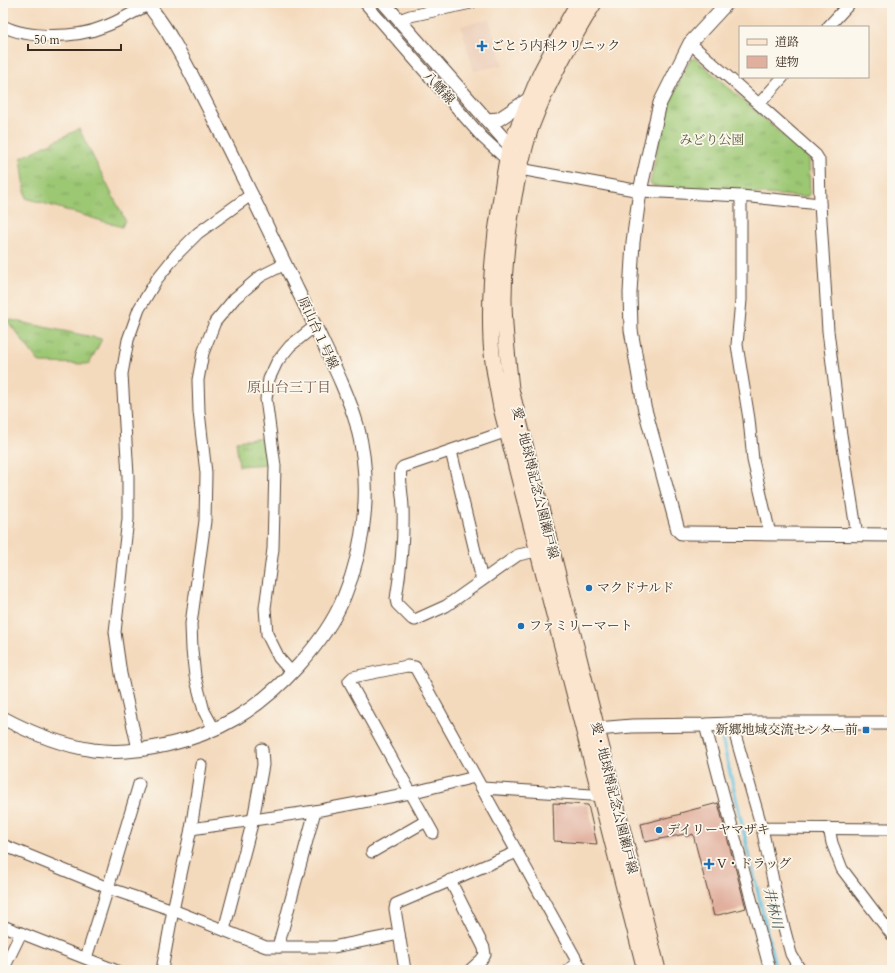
<svg xmlns="http://www.w3.org/2000/svg" width="895" height="973" font-family="Cardo,'Noto Serif JP',serif">
  <defs>
    <pattern id="grass-tufts" width="24" height="20" patternUnits="userSpaceOnUse"><rect width="24" height="20" fill="#9cc773"/><path d="M3 7l-1-3M5 7V3M7 7l1-3M15 17l-1-3M17 17v-4M19 17l1-3" fill="none" stroke="#80a25e"/></pattern>
  </defs>
  <rect width="100%" height="100%" fill="#fbf7ec"/>
  <filter id="ink" filterUnits="userSpaceOnUse"><feTurbulence type="fractalNoise" baseFrequency=".025" numOctaves="2"/><feDisplacementMap in="SourceGraphic" scale="8" xChannelSelector="R" yChannelSelector="G"/><feConvolveMatrix kernelMatrix="1 2 1 2 8 2 1 2 1" color-interpolation-filters="sRGB"/></filter>
  <filter id="wash" filterUnits="userSpaceOnUse"><feTurbulence type="fractalNoise" baseFrequency=".012" numOctaves="4" result="noise"/><feDisplacementMap in="SourceGraphic" scale="16" xChannelSelector="R" yChannelSelector="G"/><feGaussianBlur stdDeviation="0.9" result="paint"/><feColorMatrix in="noise" values="0 0 0 0 0 0 0 0 0 0 0 0 0 0 0 0 0 1.4 0 .05"/><feComposite in="paint" operator="in"/></filter>
  <g filter="url(#wash)">
    <rect width="100%" height="100%" fill="#f4dabd"/>
    <path fill="#ebcdb8" d="M489,19L503,65L474,71L461,26Z"/>
    <g fill="url(#grass-tufts)" stroke="#6c7848">
      <path d="M695,58L809,158L810,194L806,197L653,186L650,183L667,107L690,60Z"/>
      <path d="M79,129L125,220L122,227L26,198L21,158Z"/>
      <path d="M6,319L102,339L89,364L40,363Z"/>
      <path d="M266,438L269,464L239,466L236,441Z"/>
    </g>
    <g fill="none" stroke-linecap="round" stroke-linejoin="round">
      <path stroke="#63c2e1" stroke-width="3.5" d="M721,734L776,970"/>
    </g>
    <g id="blocks">
      <g fill="#e1af9d">
        <path d="M553,803L588,805L597,844L554,841Z"/>
        <path d="M718,803L746,908L714,916L693,834L686,837L685,834L645,842L641,824L681,814L680,813Z"/>
      </g>
    </g>
  </g>
  <g filter="url(#ink)">
    <use href="#blocks" fill-opacity="0" stroke="#574436" stroke-width="1"/>
    <g fill="none" stroke-linecap="round" stroke-linejoin="round">
      <defs>
        <g id="minor">
          <path d="M365,3L482,137L506,159L513,162"/>
          <path d="M399,20L410,16L471,3"/>
          <path d="M3,26C28,39 77,38 103,27C119,22 133,12 148,5"/>
          <path d="M828,27L850,3"/>
          <path d="M690,43L816,155L819,160L820,204L828,331L840,428L857,535"/>
          <path d="M759,104L783,77"/>
          <path d="M520,169L640,191L741,196L820,204"/>
          <path d="M741,196V300L737,345L749,419L753,460L770,534"/>
          <path d="M513,429L403,467L401,469C399,482 403,496 403,509C404,540 401,568 396,599L397,604L412,619L415,620L446,606L518,555L537,551"/>
          <path d="M451,451L482,580"/>
          <path d="M292,673L279,658L267,634L265,608L273,549L275,466L266,399L269,379L277,362L290,346L315,326"/>
          <path d="M732,724L762,828L892,829"/>
          <path d="M705,725L770,970"/>
          <path d="M214,729L204,711L195,676L192,650L191,624L205,521L206,473L199,412L198,380L203,353L215,322L235,298L261,276L285,264"/>
          <path d="M138,749L121,674L115,632L128,519V476L122,374L128,340L139,309L157,279L177,254L198,233L252,194"/>
          <path d="M482,788L607,796"/>
          <path d="M762,828L779,909L791,954L800,970"/>
          <path d="M829,828L832,843L842,869L892,935"/>
          <path d="M191,829L201,765"/>
          <path d="M433,833L349,681L353,677L407,666L415,667L582,970"/>
          <path d="M3,845L108,888L173,910L266,947H333L399,934"/>
          <path d="M372,852L426,821"/>
          <path d="M450,880L484,948L485,955L481,960L470,970"/>
          <path d="M3,926L115,970"/>
          <path d="M224,930L253,820L263,765L262,749"/>
          <path d="M278,947L315,811"/>
          <path d="M86,958L108,888L139,784"/>
          <path d="M3,970L21,933"/>
          <path d="M162,970L173,910L191,829L315,811L410,793L475,777"/>
          <path d="M405,970L395,909L396,904L517,852"/>
          <path d="M568,970L578,963"/>
        </g>
        <g id="tertiary">
          <path d="M384,3L494,128L510,146L517,151"/>
          <path d="M727,3L690,43L660,103L640,191L633,242L630,293L631,330L644,406L678,530L681,533H686L892,535"/>
          <path d="M487,120L499,119L529,99"/>
          <path d="M3,718C31,733 61,745 93,750C138,756 197,741 236,718C278,693 325,643 344,597C366,544 372,482 357,425C347,391 331,360 316,328C301,297 286,267 272,237C252,195 231,154 211,113C198,88 186,62 171,38C164,25 155,14 147,3"/>
          <path d="M588,731L597,729L632,726L705,725L754,723H892"/>
        </g>
        <g id="secondary">
          <path d="M578,3L565,26L541,72L510,146C505,165 503,184 500,204C493,248 489,296 491,341C492,364 497,386 501,408L645,970"/>
          <path d="M594,3C571,41 549,80 533,122C527,137 523,155 519,172C510,213 504,256 504,298C504,329 508,359 511,389L658,970"/>
        </g>
      </defs>
      <use href="#minor" stroke="#574436" stroke-width="13"/>
      <use href="#tertiary" stroke="#574436" stroke-width="15"/>
      <use href="#secondary" stroke="#574436" stroke-width="17"/>
      <use href="#minor" stroke="#fff" stroke-width="11"/>
      <use href="#tertiary" stroke="#fff" stroke-width="13"/>
      <use href="#secondary" stroke="#fbe5cf" stroke-width="15"/>
    </g>
  </g>
  <g fill="#1f6fb2" stroke="#fbf7ec" stroke-width="1.5">
    <path d="M480 40h4v4h4v4h-4v4h-4v-4h-4v-4h4z"/>
    <circle cx="589" cy="588" r="4"/>
    <circle cx="521" cy="626" r="4"/>
    <rect x="862" y="726" width="8" height="8" rx="2"/>
    <circle cx="659" cy="830" r="4"/>
    <path d="M707 858h4v4h4v4h-4v4h-4v-4h-4v-4h4z"/>
  </g>
  <g text-anchor="middle" dominant-baseline="central" stroke-width="3.5" stroke-linejoin="round" paint-order="stroke">
    <g font-size="13" fill="#3b2a1e" stroke="#fbf7ec" text-anchor="start">
      <text x="491" y="46">ごとう内科クリニック</text>
      <text x="597" y="588">マクドナルド</text>
      <text x="529" y="626">ファミリーマート</text>
      <text x="858" y="730" text-anchor="end">新郷地域交流センター前</text>
      <text x="667" y="830">デイリーヤマザキ</text>
      <text x="717" y="864">V・ドラッグ</text>
    </g>
    <g font-size="13" fill="#3b2a1e" stroke="#fbf7ec">
      <text transform="translate(439 88) rotate(48)">八幡線</text>
      <text transform="translate(318 333) rotate(65)">原山台１号線</text>
      <text transform="translate(535 483) rotate(76)">愛・地球博記念公園瀬戸線</text>
      <text transform="translate(614 798) rotate(76)">愛・地球博記念公園瀬戸線</text>
    </g>
    <g font-size="13" fill="#585938" stroke="#fbf7ec">
      <text x="712" y="140">みどり公園</text>
    </g>
    <g font-size="14" fill="#75594a" stroke="#fbf7ec">
      <text x="289" y="387">原山台三丁目</text>
    </g>
    <g font-size="14" font-style="italic" fill="#475858" stroke="#fbf7ec">
      <text transform="translate(773 908) rotate(77)">井林川</text>
    </g>
  </g>
  <rect width="895" height="973" fill="none" stroke="#fbf7ec" stroke-width="16"/>
  <rect x="739" y="26" width="130" height="52" fill="#fbf7ec" stroke="#aea59a"/>
  <rect x="747" y="39" width="20" height="6" fill="#fbe5cf" stroke="#aea59a"/>
  <text x="775" y="46" font-size="12" fill="#3b2a1e">道路</text>
  <rect x="747" y="56" width="20" height="12" fill="#e1af9d" stroke="#aea59a"/>
  <text x="775" y="66" font-size="12" fill="#3b2a1e">建物</text>
  <path d="M28 44v6h93v-6" fill="none" stroke="#3b2a1e" stroke-width="2"/>
  <text x="34" y="44" font-size="12" fill="#3b2a1e" stroke="#fbf7ec" stroke-width="3" paint-order="stroke">50 m</text>
</svg>
